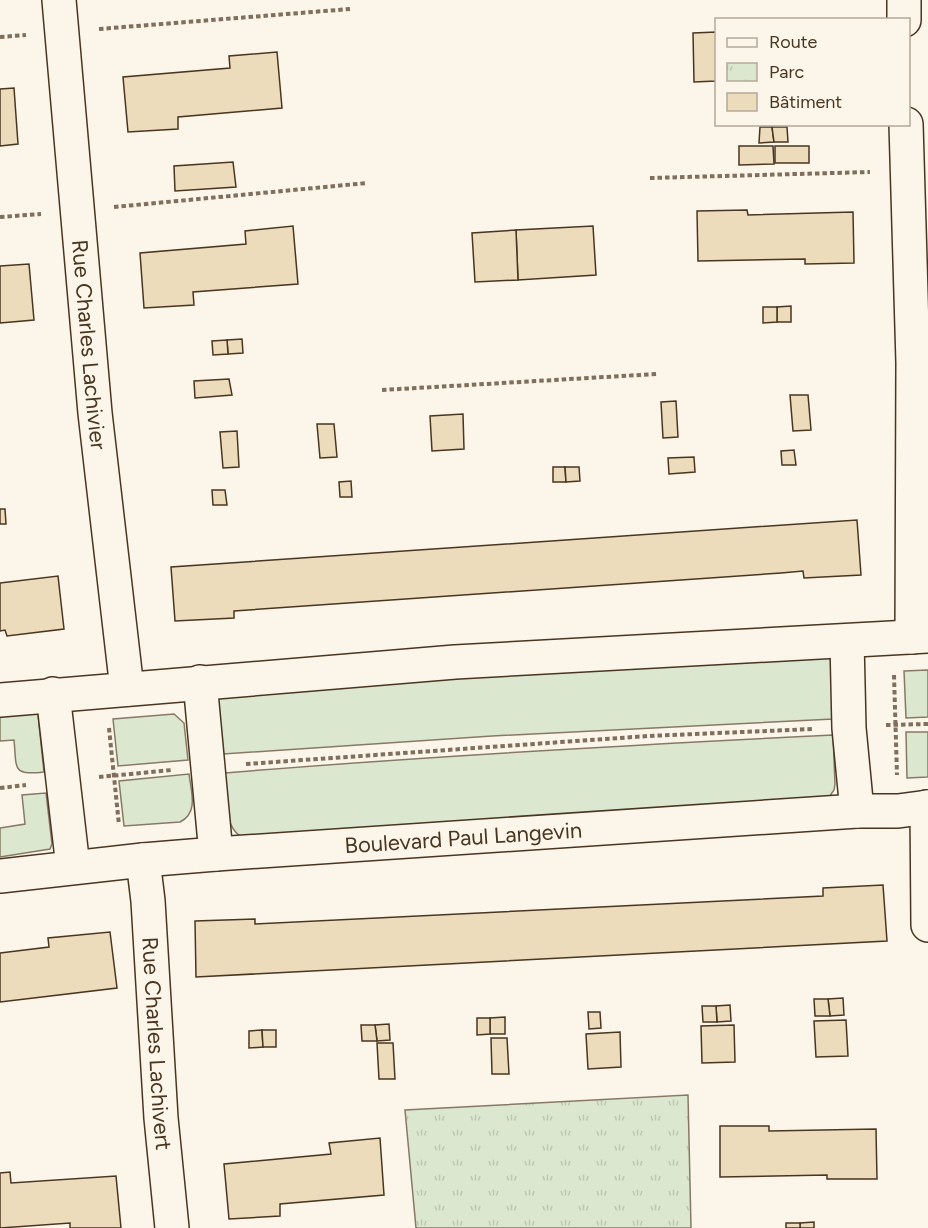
<svg xmlns="http://www.w3.org/2000/svg" width="928" height="1228" font-family="Figtree,sans-serif">
  <defs>
    <pattern id="park-tufts" width="24" height="20" patternUnits="userSpaceOnUse" patternTransform="scale(1.5)"><rect width="24" height="20" fill="#dce7d0"/><path d="M3 7l-1-3M5 7V3M7 7l1-3M15 17l-1-3M17 17v-4M19 17l1-3" fill="none" stroke="#bec7b2"/></pattern>
  </defs>
  <rect width="100%" height="100%" fill="#fbf6e9"/>
  <g fill="#dce7d0" stroke="#887966" stroke-width="1.5">
    <path d="M828,654L832,664L833,719L492,736L223,754L218,698L222,691Z"/>
    <path d="M928,670V717L906,718L904,671Z"/>
    <path d="M37,705L44,772C11,776 17,768 14,740L0,741V709Z"/>
    <path d="M174,714L184,723L188,760L118,766L113,719Z"/>
    <path d="M906,732H928V777L907,778Z"/>
    <path d="M833,735L835,784L834,790L827,800L245,838C222,831 227,793 225,773C427,756 630,745 833,735Z"/>
    <path d="M189,774C191,791 199,813 180,822L124,826L119,781Z"/>
    <path d="M46,793L52,844L50,849L0,857V828L25,824L22,795Z"/>
  </g>
  <path fill="url(#park-tufts)" stroke="#887966" stroke-width="1.5" d="M688,1095L691,1228H416L405,1110Z"/>
  <g fill="#ecdcbc" stroke="#4a3520" stroke-width="1.5">
    <path d="M716,32V81L694,82L693,33Z"/>
    <path d="M277,52L282,108L178,117V129L128,132L123,77L230,68L229,56Z"/>
    <path d="M14,88L18,144L0,146V89Z"/>
    <path d="M760,127H772L774,142L759,143Z"/>
    <path d="M772,127H787L788,142H774Z"/>
    <path d="M739,146H773L774,164L739,165Z"/>
    <rect x="775" y="146" width="34" height="17"/>
    <path d="M233,162L236,187L175,191L174,166Z"/>
    <path d="M747,210L748,215L853,212L854,263L805,264V259L698,261L697,211Z"/>
    <path d="M293,226L298,284L193,292L194,305L144,308L140,253L246,244L245,231Z"/>
    <path d="M593,226L596,275L518,280L516,230Z"/>
    <path d="M516,230L518,280L475,282L472,233Z"/>
    <path d="M29,264L34,320L0,323V266Z"/>
    <path d="M791,306V322H777V307Z"/>
    <path d="M763,307H777V322L763,323Z"/>
    <path d="M242,339L243,353L228,354L227,340Z"/>
    <path d="M227,340L228,354L213,355L212,341Z"/>
    <path d="M229,379L232,395L195,398L194,381Z"/>
    <path d="M790,395H808L811,430L793,431Z"/>
    <path d="M676,401L678,437L663,438L661,402Z"/>
    <path d="M463,414L464,449L432,451L430,416Z"/>
    <path d="M317,424H334L337,457L320,458Z"/>
    <path d="M237,431L239,467L223,468L220,432Z"/>
    <path d="M794,450L796,465H782L781,451Z"/>
    <path d="M694,457L695,472L669,474L668,458Z"/>
    <path d="M553,467H565L566,482H553Z"/>
    <path d="M565,467H579L580,481L566,482Z"/>
    <path d="M351,481L352,497H340L339,482Z"/>
    <path d="M212,490H225L227,505H213Z"/>
    <path d="M0,509H5L6,524H0Z"/>
    <path d="M857,520L861,575L804,578L803,571L781,573L234,611V618L175,621L171,567Z"/>
    <path d="M58,576L64,629L7,636L5,630L0,631V583Z"/>
    <path d="M883,885L887,941L196,977L195,921L255,919V924L823,896V888Z"/>
    <path d="M110,932L117,988L0,1002V953L49,947L48,938Z"/>
    <path d="M843,998L844,1015L830,1016L828,999Z"/>
    <path d="M814,999H828L830,1016H815Z"/>
    <path d="M730,1005L731,1021L717,1022L716,1006Z"/>
    <path d="M702,1006H716L717,1022H703Z"/>
    <path d="M588,1012H600L601,1028L589,1029Z"/>
    <path d="M505,1017V1034H490V1018Z"/>
    <path d="M477,1018H490V1034L477,1035Z"/>
    <path d="M846,1020L848,1056L816,1057L814,1021Z"/>
    <path d="M389,1024L390,1040L377,1041L375,1025Z"/>
    <path d="M361,1025H375L377,1041H362Z"/>
    <path d="M734,1025L735,1062L702,1063L701,1026Z"/>
    <path d="M262,1030L263,1047L249,1048V1031Z"/>
    <path d="M262,1030H276V1047H263Z"/>
    <path d="M620,1032L621,1067L588,1069L586,1034Z"/>
    <path d="M491,1038H507L509,1074H492Z"/>
    <path d="M377,1043H393L395,1079H379Z"/>
    <path d="M720,1126H769V1131L876,1129L877,1179H827V1175L720,1177Z"/>
    <path d="M380,1138L384,1195L280,1204V1216L229,1219L224,1164L331,1154L329,1143Z"/>
    <path d="M10,1172L11,1183L116,1176L121,1228H70V1223L0,1228V1173Z"/>
    <path d="M814,1222V1228H800V1223Z"/>
    <rect x="786" y="1223" width="14" height="5"/>
  </g>
  <g fill="none" stroke-linecap="round" stroke-linejoin="round">
    <defs>
      <g id="minor">
        <path id="s1" d="M59,0L95,413L127,689"/>
        <path d="M904,0V20"/>
        <path d="M906,124L913,363L912,637"/>
        <path d="M847,641L849,728L857,811"/>
        <path d="M200,682L216,854"/>
        <path d="M53,694L73,867"/>
        <path d="M0,700L455,662L928,636"/>
        <path d="M927,807L928,925"/>
        <path id="s2" d="M143,860L148,901L161,1118L172,1228"/>
        <path id="s3" d="M0,876L143,860L216,854L857,811H898L928,807"/>
      </g>
    </defs>
    <use href="#minor" stroke="#4a3520" stroke-width="36"/>
    <g stroke="#7f6f5c" stroke-width="4" stroke-dasharray="4.5 3" stroke-linecap="butt">
      <path d="M99,29L350,9"/>
      <path d="M0,37L26,35"/>
      <path d="M650,178L870,172"/>
      <path d="M114,207L367,183"/>
      <path d="M0,217L41,214"/>
      <path d="M382,390L657,374"/>
      <path d="M894,675L897,775"/>
      <path d="M886,725L928,724"/>
      <path d="M109,728L119,825"/>
      <path d="M246,764L648,736L813,729"/>
      <path d="M99,777L172,770"/>
      <path d="M0,788L26,785"/>
    </g>
    <use href="#minor" stroke="#fbf6e9" stroke-width="33"/>
  </g>
  <g text-anchor="middle" dominant-baseline="central" stroke-width="4.5" stroke-linejoin="round" paint-order="stroke">
    <g font-size="22" fill="#4a3520" stroke="#fbf6e9">
      <text stroke="none"><textPath href="#s1" startOffset="346">Rue Charles Lachivier</textPath></text>
      <text stroke="none"><textPath href="#s3" startOffset="465">Boulevard Paul Langevin</textPath></text>
      <text stroke="none"><textPath href="#s2" startOffset="184">Rue Charles Lachivert</textPath></text>
    </g>
  </g>
  <rect x="715" y="18" width="195" height="108" fill="#fbf6e9" stroke="#b4a999" stroke-width="1.5"/>
  <rect x="727" y="38" width="30" height="9" fill="#fbf6e9" stroke="#b4a999" stroke-width="1.5"/>
  <text x="769" y="48" font-size="18" fill="#4a3520">Route</text>
  <rect x="727" y="63" width="30" height="18" fill="url(#park-tufts)" stroke="#b4a999" stroke-width="1.5"/>
  <text x="769" y="78" font-size="18" fill="#4a3520">Parc</text>
  <rect x="727" y="93" width="30" height="18" fill="#ecdcbc" stroke="#b4a999" stroke-width="1.5"/>
  <text x="769" y="108" font-size="18" fill="#4a3520">Bâtiment</text>
</svg>
